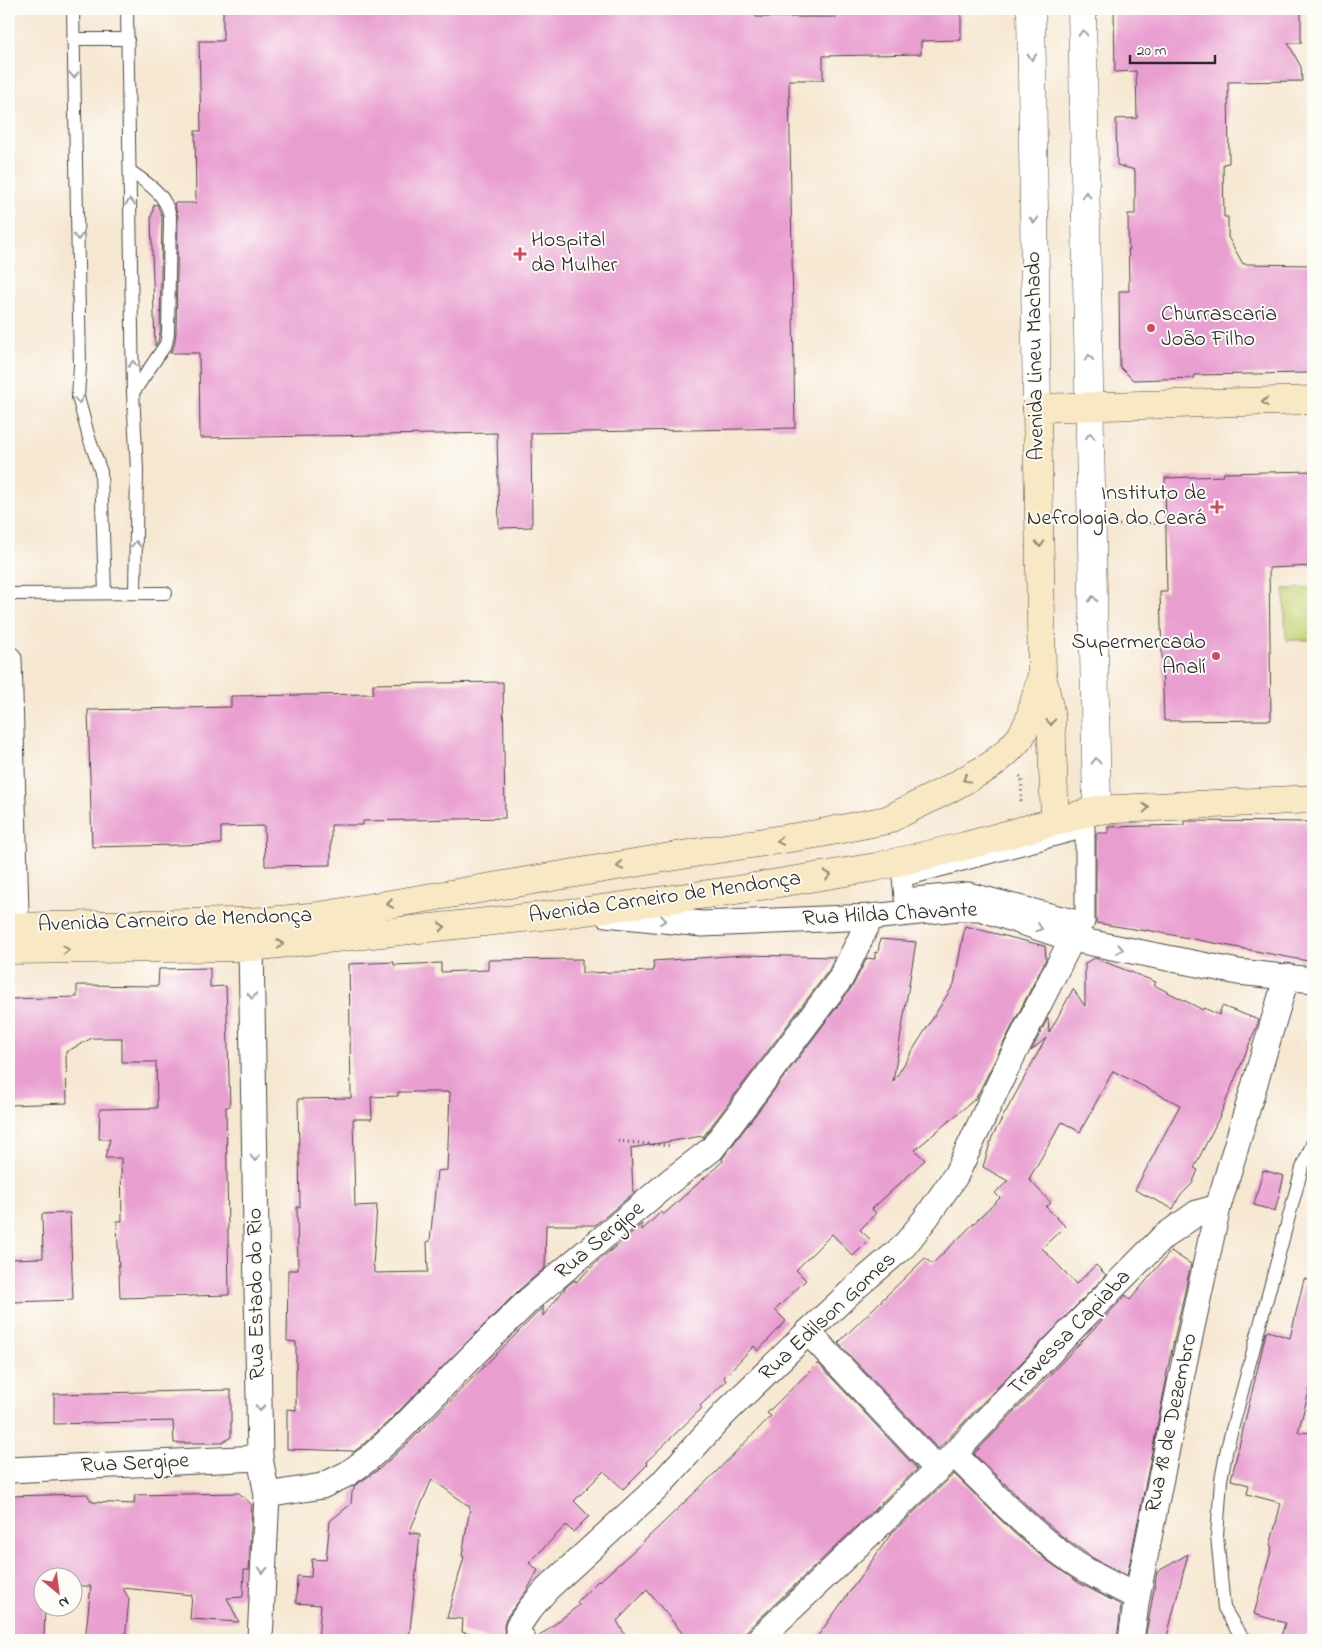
<svg xmlns="http://www.w3.org/2000/svg" width="1322" height="1649" font-family="'Indie Flower',sans-serif">
  <rect width="100%" height="100%" fill="#fdfcf7"/>
  <filter id="ink" filterUnits="userSpaceOnUse"><feTurbulence type="fractalNoise" baseFrequency=".02" numOctaves="2"/><feDisplacementMap in="SourceGraphic" scale="10" xChannelSelector="R" yChannelSelector="G"/><feConvolveMatrix kernelMatrix="1 2 1 2 8 2 1 2 1" color-interpolation-filters="sRGB"/></filter>
  <filter id="wash" filterUnits="userSpaceOnUse"><feTurbulence type="fractalNoise" baseFrequency=".0096" numOctaves="4" result="noise"/><feDisplacementMap in="SourceGraphic" scale="20" xChannelSelector="R" yChannelSelector="G"/><feGaussianBlur stdDeviation="1.12" result="paint"/><feColorMatrix in="noise" values="0 0 0 0 0 0 0 0 0 0 0 0 0 0 0 0 0 1.4 0 .05"/><feComposite in="paint" operator="in"/></filter>
  <g filter="url(#wash)">
    <rect width="100%" height="100%" fill="#f6e7d1"/>
    <path fill="#c5d273" stroke="#787e4f" d="M1313,588V640H1286L1284,589Z"/>
    <g id="blocks">
      <g fill="#e99ed0" fill-rule="evenodd">
        <path d="M223,9H756V17H838V9H961V40L921,41V54L823,56V80H789L795,428L531,433L532,527L499,528L497,433L200,438L199,353H170L174,346L176,333L178,216L174,203H196L195,131H201L199,41H223Z"/>
        <path d="M1114,9H1226V13L1279,12V9H1301V43H1288L1301,67L1302,81L1228,82L1229,163L1223,164L1224,217H1228V237L1243,264L1313,265V331H1308L1309,373L1194,375V378L1133,380L1120,367L1119,291H1129L1128,214H1135V170L1117,165L1116,119L1137,118L1136,71L1115,72Z"/>
        <path d="M157,204L162,217L160,332L158,341L155,346L151,217L154,205Z"/>
        <path d="M1313,471V566L1269,568L1271,720L1164,721L1160,592H1167L1165,478L1223,476L1224,473Z"/>
        <path d="M503,682L505,818L363,821V825H331V865L265,866L264,826L221,827V844L92,847L88,710L231,707V696L373,694V684Z"/>
        <path d="M1184,821L1313,822V962L1146,930V931L1096,923V833H1108V827L1184,825Z"/>
        <path d="M965,926L1045,946L1046,959L976,1098L915,1150L925,1160L872,1209L876,1213L860,1230L870,1239L853,1256L832,1234L796,1270L806,1280L775,1310L786,1321L758,1351L754,1346L724,1377L726,1381L700,1406L702,1408L646,1462L648,1464L623,1489L604,1471L574,1501L589,1516L573,1532L566,1525L529,1563L538,1570L528,1589L506,1618L504,1626L505,1637L503,1640L490,1639L462,1632L463,1619L447,1618L464,1557L462,1556L470,1507L432,1479L409,1533L420,1534L409,1640H318L321,1605L296,1603L297,1576L311,1577L312,1559L326,1560L330,1521L351,1504L352,1492L354,1490V1486L378,1470L410,1441L540,1310L543,1306V1316L567,1286L575,1280L576,1282L598,1261L642,1224V1230L661,1212L663,1215L723,1161L722,1159L852,987L867,958L875,959V952L878,953L880,939L916,942L893,1082L954,984Z"/>
        <path d="M743,955L835,957L829,970L703,1137L702,1136L631,1148L633,1192H635L595,1225H546L545,1268L520,1289L390,1420L359,1448L353,1452V1451L287,1449V1409L296,1410V1342L287,1341L288,1270H298L297,1207H300L298,1099L351,1098L349,964L394,962V965L441,963V972L488,970V960L582,959V973L654,971L653,961ZM398,1092H450L447,1170L437,1171L430,1241L427,1242L428,1272L374,1273V1266H373L377,1205L355,1206L353,1119H372L371,1097L398,1096Z"/>
        <path d="M1095,958L1156,982L1154,985L1203,1010L1204,1008L1219,1015L1222,1006L1259,1020L1256,1028L1219,1118L1194,1168L1198,1170L1192,1184L1179,1197L1173,1209L1135,1190L1180,1105L1113,1071L1080,1132L1062,1122L1029,1179L1051,1203L1046,1207L1065,1226L1042,1248L1076,1284L1096,1265L1106,1275L938,1449L838,1343L925,1258L932,1264L1000,1198L995,1193L1008,1181L983,1167L992,1137L1046,1038L1031,1051L1048,1018L1049,1033L1073,989L1085,1006V963Z"/>
        <path d="M210,968V987L226,986L230,1106L226,1107L229,1295L120,1298L117,1221H122L121,1158H105L110,1139H99L100,1109L157,1108L156,1062H122V1038H92L66,1052L67,1103L9,1105V999L77,997V985L158,986L159,969Z"/>
        <path d="M1263,1170L1284,1176L1275,1211L1254,1205Z"/>
        <path d="M70,1213L73,1300L13,1302L10,1259L43,1258L42,1214Z"/>
        <path d="M1171,1251L1191,1264L1166,1376L1167,1377L1127,1576L1093,1558L1063,1537L1034,1512L974,1454L1126,1295L1130,1300Z"/>
        <path d="M1304,1279L1313,1280V1377L1298,1432L1313,1433V1640H1295L1281,1636L1285,1623L1254,1614L1272,1547L1270,1546L1281,1503L1247,1494L1249,1485L1231,1480L1266,1333L1268,1331L1290,1338Z"/>
        <path d="M818,1363L917,1469L737,1640H688L647,1590L617,1621L628,1640H537V1638L579,1605L577,1602L599,1580H601L642,1543L713,1475L771,1416L767,1413Z"/>
        <path d="M231,1390V1437L222,1443H174L173,1421L54,1424V1394Z"/>
        <path d="M954,1474L1014,1533L1045,1559L1079,1583L1121,1605L1117,1640H815L891,1534Z"/>
        <path d="M239,1493L252,1505L249,1570H244L243,1597L227,1598L239,1622L190,1619L192,1595L123,1588L129,1599L125,1640H85L91,1586H72V1576H42V1606H45L44,1640H9V1496L87,1494L92,1502L134,1504L135,1495Z"/>
        <path d="M1188,1554L1166,1640H1145L1157,1572Z"/>
      </g>
    </g>
  </g>
  <g filter="url(#ink)">
    <use href="#blocks" fill-opacity="0" stroke="#494744" stroke-width="1"/>
    <g fill="none" stroke-linecap="round" stroke-linejoin="round">
      <defs>
        <g id="service">
          <path d="M73,9L80,366L78,397L89,438L101,472L105,593"/>
          <path d="M127,9L133,393L137,470L135,593"/>
          <path d="M73,39H128"/>
          <path d="M130,171C148,184 165,193 170,216L168,333L166,344L133,393"/>
          <path d="M9,594L166,593"/>
          <path d="M1248,1640L1243,1637L1236,1628L1224,1608L1217,1536L1221,1480L1227,1448L1302,1168L1313,1142"/>
        </g>
        <path id="pedestrian" d="M1085,828V922L968,892L904,898L902,877Z"/>
        <g id="minor">
          <path d="M9,659L17,948"/>
          <path d="M606,914L702,924L871,917L958,908H980L1072,939L1238,972L1313,980"/>
          <path d="M251,947L260,1458L267,1495L260,1640"/>
          <path d="M808,1332L937,1469"/>
          <path d="M954,1454C991,1490 1027,1530 1070,1560C1091,1575 1114,1585 1137,1597"/>
          <path d="M9,1470L260,1458"/>
          <path d="M267,1495L322,1486L347,1474L368,1459L400,1430L475,1353L530,1299L669,1182L712,1149L841,978L871,917"/>
          <path d="M523,1640L518,1633V1626L529,1610L547,1589L660,1485L724,1414L808,1332L856,1287L904,1246L926,1218L956,1175L1006,1069L1072,939"/>
          <path d="M758,1640L954,1454L1077,1324L1163,1237L1197,1213L1218,1207"/>
          <path d="M1131,1640L1137,1597L1185,1359L1218,1207L1287,976"/>
        </g>
        <g id="tertiary">
          <path d="M1031,9L1037,408"/>
          <path d="M1082,9L1097,810"/>
        </g>
        <g id="secondary">
          <path d="M1055,821L1051,716L1042,674L1037,408L1313,400"/>
          <path d="M9,927L270,921L319,916L712,850L816,834L887,820L947,790L990,766L1006,753L1020,738L1029,721L1042,674"/>
          <path d="M9,950L251,947L579,912L736,890L876,867L965,846L1097,810L1313,799"/>
        </g>
      </defs>
      <use href="#service" stroke="#494744" stroke-width="14"/>
      <use href="#pedestrian" stroke="#494744" stroke-width="21"/>
      <use href="#minor" stroke="#494744" stroke-width="27"/>
      <use href="#tertiary" stroke="#494744" stroke-width="29"/>
      <use href="#secondary" stroke="#494744" stroke-width="29"/>
      <g stroke="#494744" stroke-width="3" stroke-dasharray="1 4" stroke-linecap="butt">
        <path d="M1119,525L1166,523"/>
        <path d="M1020,776L1022,779L1021,802"/>
        <path d="M618,1141L672,1146"/>
      </g>
      <use href="#service" stroke="#fff" stroke-width="12"/>
      <use href="#pedestrian" stroke="#fff" stroke-width="19"/>
      <use href="#minor" stroke="#fff" stroke-width="25"/>
      <use href="#tertiary" stroke="#fff" stroke-width="28"/>
      <use href="#secondary" stroke="#f8e8c3" stroke-width="28"/>
    </g>
    <defs><path id="oneway-chevron" d="M-2-3.5L2.5 0L-2 3.5" fill="none" stroke-width="1.6" stroke-linecap="round" stroke-linejoin="round" transform="scale(1.25)"/></defs>
    <g stroke="#a0a0a0">
      <use href="#oneway-chevron" transform="translate(1083 33) rotate(-91)"/>
      <use href="#oneway-chevron" transform="translate(1032 57) rotate(89)"/>
      <use href="#oneway-chevron" transform="translate(74 75) rotate(89)"/>
      <use href="#oneway-chevron" transform="translate(1086 195) rotate(-91)"/>
      <use href="#oneway-chevron" transform="translate(130 202) rotate(-91)"/>
      <use href="#oneway-chevron" transform="translate(1034 220) rotate(89)"/>
      <use href="#oneway-chevron" transform="translate(78 237) rotate(89)"/>
      <use href="#oneway-chevron" transform="translate(1089 358) rotate(-91)"/>
      <use href="#oneway-chevron" transform="translate(133 364) rotate(-91)"/>
      <use href="#oneway-chevron" transform="translate(79 400) rotate(82)"/>
      <use href="#oneway-chevron" transform="translate(1090 436) rotate(-91)"/>
      <use href="#oneway-chevron" transform="translate(136 544) rotate(-89)"/>
      <use href="#oneway-chevron" transform="translate(1093 599) rotate(-91)"/>
      <use href="#oneway-chevron" transform="translate(1096 761) rotate(-91)"/>
      <use href="#oneway-chevron" transform="translate(663 920) rotate(7)"/>
      <use href="#oneway-chevron" transform="translate(1039 928) rotate(19)"/>
      <use href="#oneway-chevron" transform="translate(1120 949) rotate(11)"/>
      <use href="#oneway-chevron" transform="translate(252 996) rotate(89)"/>
      <use href="#oneway-chevron" transform="translate(255 1158) rotate(89)"/>
      <use href="#oneway-chevron" transform="translate(260 1408) rotate(89)"/>
      <use href="#oneway-chevron" transform="translate(263 1570) rotate(93)"/>
    </g>
    <g stroke="#928a77">
      <use href="#oneway-chevron" transform="translate(1265 402) rotate(178)"/>
      <use href="#oneway-chevron" transform="translate(1040 544) rotate(89)"/>
      <use href="#oneway-chevron" transform="translate(1051 722) rotate(86)"/>
      <use href="#oneway-chevron" transform="translate(966 779) rotate(151)"/>
      <use href="#oneway-chevron" transform="translate(1146 808) rotate(-3)"/>
      <use href="#oneway-chevron" transform="translate(780 841) rotate(170)"/>
      <use href="#oneway-chevron" transform="translate(620 866) rotate(170)"/>
      <use href="#oneway-chevron" transform="translate(828 875) rotate(-9)"/>
      <use href="#oneway-chevron" transform="translate(390 904) rotate(171)"/>
      <use href="#oneway-chevron" transform="translate(442 927) rotate(-6)"/>
      <use href="#oneway-chevron" transform="translate(280 944) rotate(-6)"/>
      <use href="#oneway-chevron" transform="translate(66 950) rotate(-1)"/>
    </g>
  </g>
  <g fill="#d1495b" stroke="#fdfcf7" stroke-width="2">
    <path d="M517.5 246.5h5v5h5v5h-5v5h-5v-5h-5v-5h5z"/>
    <circle cx="1151" cy="328" r="5"/>
    <path d="M1214.5 499.5h5v5h5v5h-5v5h-5v-5h-5v-5h5z"/>
    <circle cx="1216" cy="656" r="5"/>
  </g>
  <g text-anchor="middle" dominant-baseline="central" stroke-width="4" stroke-linejoin="round" paint-order="stroke">
    <g font-size="22" fill="#2b2b2b" stroke="#fdfcf7" text-anchor="start">
      <text x="531" y="241">Hospital<tspan x="531" dy="25">da Mulher</tspan></text>
      <text x="1161" y="315">Churrascaria<tspan x="1161" dy="25">João Filho</tspan></text>
      <text x="1206" y="494" text-anchor="end">Instituto de<tspan x="1206" dy="25">Nefrologia do Ceará</tspan></text>
      <text x="1206" y="643" text-anchor="end">Supermercado<tspan x="1206" dy="25">Analí</tspan></text>
    </g>
    <g font-size="22" fill="#2b2b2b" stroke="#fdfcf7">
      <text transform="translate(1036 356) rotate(-91)">Avenida Lineu Machado</text>
      <text transform="translate(665 898) rotate(-8)">Avenida Carneiro de Mendonça</text>
      <text transform="translate(890 915) rotate(-3)">Rua Hilda Chavante</text>
      <text transform="translate(175 921) rotate(-2)">Avenida Carneiro de Mendonça</text>
      <text transform="translate(600 1241) rotate(-40)">Rua Sergipe</text>
      <text transform="translate(257 1294) rotate(-91)">Rua Estado do Rio</text>
      <text transform="translate(828 1317) rotate(-43)">Rua Edilson Gomes</text>
      <text transform="translate(1070 1333) rotate(-46)">Travessa Capiaba</text>
      <text transform="translate(1172 1423) rotate(-78)">Rua 18 de Dezembro</text>
      <text transform="translate(135 1464) rotate(-3)">Rua Sergipe</text>
    </g>
  </g>
  <rect width="1322" height="1649" fill="none" stroke="#fdfcf7" stroke-width="30"/>
  <g transform="translate(58 1592) rotate(151)"><circle r="24" fill="#fdfcf7" stroke="#a9a8a5"/>
  <path d="M0-4L9 19L0 12L-9 19Z" fill="#d1495b"/>
  <text y="-8" font-size="14" font-weight="bold" text-anchor="middle" fill="#2b2b2b">N</text>
  </g>
  <path d="M1130 55v8h85v-8" fill="none" stroke="#2b2b2b" stroke-width="2.5"/>
  <text x="1137" y="55" font-size="15" fill="#2b2b2b" stroke="#fdfcf7" stroke-width="4" paint-order="stroke">20 m</text>
</svg>
